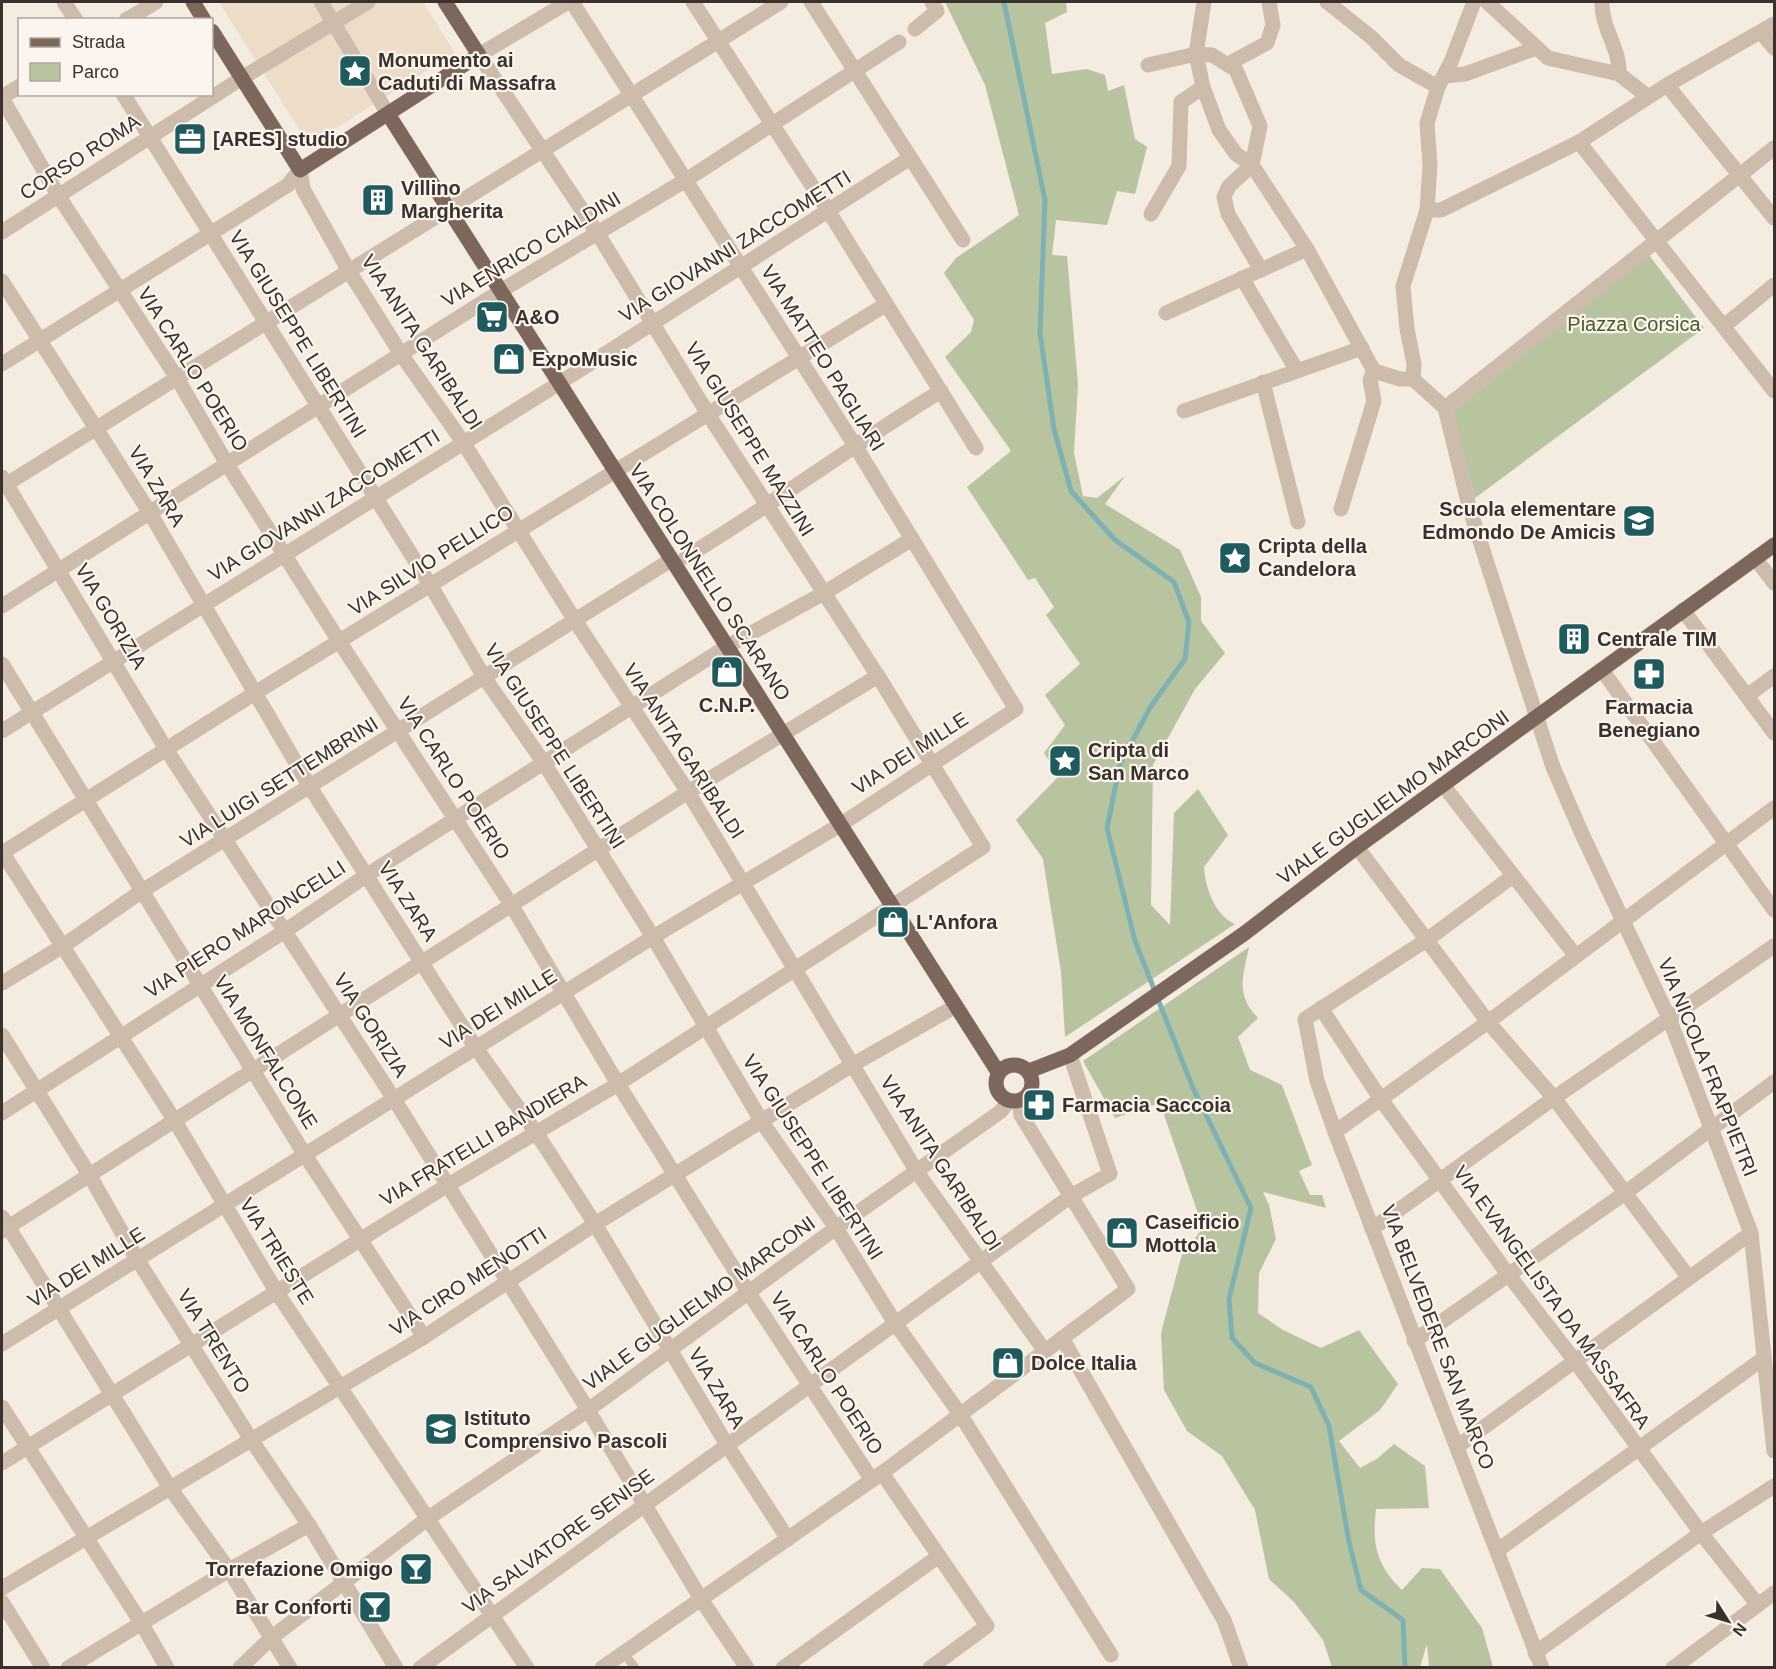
<svg xmlns="http://www.w3.org/2000/svg" width="1776" height="1669" font-family="Arial,sans-serif">
  <rect width="100%" height="100%" fill="#f4ebe1"/>
  <g fill="#b8c4a0">
    <path d="M945,2H1066L1067,12L1045,23L1052,74L1087,69L1105,75L1108,91L1124,85L1135,139L1147,147L1135,194L1117,191L1107,225L1056,220L1052,255L1067,256L1078,384L1074,453L1083,496L1097,498L1125,476L1105,504L1180,550L1201,597V621L1225,653L1195,689L1153,765L1151,905L1170,925L1174,813L1198,789L1228,835L1204,867C1205,887 1215,916 1235,924L1065,1037L1061,972L1043,859L1016,820L1059,776L1044,753L1065,725L1045,695L1080,664L1046,615L1054,607L1035,578L1028,580L967,487L1011,451L945,357L971,332L974,320L944,273L956,258L1019,215L985,85Z"/>
    <path d="M1649,255L1704,328L1475,498L1452,412Z"/>
    <path d="M1249,947C1243,977 1235,994 1258,1018L1238,1037L1250,1070L1282,1085L1312,1165L1299,1171L1310,1195H1322L1326,1208L1263,1192L1269,1205L1276,1239L1259,1273L1258,1313L1283,1330L1321,1348L1359,1330L1398,1384L1380,1410L1339,1441L1360,1468L1378,1458L1394,1444L1425,1466L1429,1508L1376,1509C1372,1544 1376,1565 1402,1590L1422,1568L1440,1569L1482,1628L1493,1667H1429L1427,1644L1420,1667H1332L1323,1640L1294,1602L1269,1579L1255,1510L1222,1456L1187,1431L1164,1390L1161,1333L1182,1254L1203,1228L1160,1103L1115,1118L1083,1061Z"/>
  </g>
  <path fill="#ecdcc8" d="M219,2H423L455,53L309,145Z"/>
  <g fill="none" stroke-linecap="round" stroke-linejoin="round">
    <path stroke="#7fb0b2" stroke-width="5" d="M1004,2L1045,200L1040,333L1054,429L1071,491L1115,540L1174,582L1189,622L1185,659L1151,706L1120,764L1107,828L1135,941L1193,1088L1251,1208L1229,1299L1232,1338L1255,1363L1311,1387L1329,1426L1349,1542L1361,1590L1403,1620L1405,1668"/>
    <path stroke="#cdbbac" stroke-width="9" d="M624,1653L635,1668"/>
    <g stroke="#cdbbac" stroke-width="15">
      <path d="M321,2L388,114"/>
      <path d="M242,78L368,2"/>
    </g>
    <g stroke="#cdbbac" stroke-width="15">
      <path d="M64,2L76,20"/>
      <path d="M693,2L829,212L976,448"/>
      <path d="M811,2L963,240"/>
      <path d="M1204,2L1196,54L1203,87L1219,130L1236,154L1252,165L1307,249L1374,371L1400,379H1413"/>
      <path d="M1327,2L1371,37L1399,65L1438,87"/>
      <path d="M1487,2L1548,58L1619,74L1647,96"/>
      <path d="M1602,2C1601,28 1621,50 1619,74"/>
      <path d="M126,20L156,2"/>
      <path d="M915,29L937,11L932,2"/>
      <path d="M1761,32L1774,48"/>
      <path d="M1228,64L1267,43L1273,25L1269,2"/>
      <path d="M1148,65L1196,54L1212,55L1236,70L1260,126L1252,165L1229,186L1224,197L1228,214L1261,270"/>
      <path d="M1445,76L1465,74L1536,48"/>
      <path d="M1667,85L1774,218"/>
      <path d="M123,94L431,586L484,677L544,763L653,937L762,1122L836,1228L895,1323L960,1414L1111,1655"/>
      <path d="M2,97L20,86"/>
      <path d="M2,98L58,195L177,378L227,464L339,641L512,906L618,1084L749,1293L872,1480"/>
      <path d="M1579,142L1774,391"/>
      <path d="M300,170L303,189L349,271L401,354L463,442L574,619L688,792L917,1172L1044,1350"/>
      <path d="M1427,210H1441L1579,142L1667,85L1774,24"/>
      <path d="M1151,214L1179,166L1181,102L1203,87"/>
      <path d="M1242,278L1296,369"/>
      <path d="M2,281L150,513L310,787L476,1048L537,1134L595,1224L727,1445L788,1539"/>
      <path d="M1166,313L1307,249"/>
      <path d="M1724,326L1774,285"/>
      <path d="M2,364L288,185L300,170"/>
      <path d="M1413,379L1414,364L1407,329L1403,286L1427,210L1430,165L1427,123L1438,87L1451,62L1474,2"/>
      <path d="M1413,379L1445,408L1470,510L1537,718"/>
      <path d="M1263,382L1298,522"/>
      <path d="M1445,408L1774,148"/>
      <path d="M1184,411L1362,348"/>
      <path d="M2,477L166,749L394,1099L588,1410L701,1599L747,1668"/>
      <path d="M2,487L781,2"/>
      <path d="M1341,509L1374,401L1370,380L1374,371"/>
      <path d="M686,557C773,504 854,444 941,391"/>
      <path d="M1755,558L1774,583"/>
      <path d="M2,606L499,292L686,180L899,42"/>
      <path d="M1683,610L1774,733"/>
      <path d="M2,664L305,1155L424,1337"/>
      <path d="M1602,670L1774,910"/>
      <path d="M1747,696L1774,676"/>
      <path d="M2,731L558,384L910,158"/>
      <path d="M1443,785L1575,955"/>
      <path d="M1357,847L1488,1022L1554,1098L1689,1278"/>
      <path d="M2,852L175,1121L276,1291L527,1668"/>
      <path d="M2,853L255,693L885,305"/>
      <path d="M1513,876L1428,939L1305,1019L1317,1081L1335,1132L1542,1668"/>
      <path d="M2,983L63,946L142,891L671,560"/>
      <path d="M1321,1008L1380,1098L1507,1273L1575,1361L1701,1533L1758,1605"/>
      <path d="M2,1035L90,1176L137,1259L252,1441L309,1525L396,1668"/>
      <path d="M2,1113L285,931L367,875L726,647L824,593L912,539"/>
      <path d="M1335,1132L1488,1022L1774,808"/>
      <path d="M2,1217L170,1488L229,1570L290,1668"/>
      <path d="M1372,1229L1554,1098L1774,946"/>
      <path d="M2,1231L688,792L878,676"/>
      <path d="M1062,1338L1224,1620L1241,1668"/>
      <path d="M1414,1341L1625,1193L1774,1082"/>
      <path d="M2,1344L653,937L840,825L1016,709L854,444L572,2"/>
      <path d="M2,1407L142,1624L167,1668"/>
      <path d="M1458,1446L1751,1233"/>
      <path d="M2,1463L448,1185L618,1084L983,847L878,676L708,414L598,234L479,55L568,2"/>
      <path d="M882,1473L987,1626L930,1668"/>
      <path d="M1498,1550L1764,1358"/>
      <path d="M2,1588L424,1337L595,1224L852,1065L956,1006"/>
      <path d="M2,1602L43,1668"/>
      <path d="M1535,1653L1701,1533L1774,1486"/>
      <path d="M68,1668L229,1570L309,1525"/>
      <path d="M420,1668L1071,1196L1110,1174L1070,1055"/>
      <path d="M602,1668L882,1473L1128,1289L1021,1115L1019,1101"/>
      <path d="M783,1668L939,1556"/>
      <path d="M1673,1668L1774,1593"/>
    </g>
    <g stroke="#cdbbac" stroke-width="15">
      <path d="M2,232L242,78"/>
      <path d="M1537,718L1553,767L1582,834L1669,1018L1751,1233L1774,1451"/>
      <path d="M240,1668L271,1638L427,1519L588,1410L836,1228L1000,1112L1009,1101"/>
    </g>
    <g stroke="#7d675c" stroke-width="15">
      <path d="M193,2L204,20"/>
      <path d="M212,31L300,170L479,55L445,2"/>
      <path d="M388,114L998,1072"/>
      <circle cx="1014" cy="1083" r="18"/>
      <path d="M1029,1071L1070,1055L1245,933L1357,847L1774,545"/>
    </g>
  </g>
  <defs>
    <symbol id="sight-square" viewBox="-11 -11 22 22"><rect x="-9" y="-9" width="18" height="18" rx="4" fill="#1f5a5e" stroke="#fbf5ee"/><path d="M0-6L1.8-2.2L6-1.7L2.9 1.2L3.7 5.4L0 3.3L-3.7 5.4L-2.9 1.2L-6-1.7L-1.8-2.2Z" fill="#fff"/></symbol>
    <symbol id="office-square" viewBox="-11 -11 22 22"><rect x="-9" y="-9" width="18" height="18" rx="4" fill="#1f5a5e" stroke="#fbf5ee"/><path d="M-6-3h4V-5.5h4V-3h4V5H-6ZM-1-4.5V-3h2v-1.5ZM-6 0V1H6V0Z" fill="#fff"/></symbol>
    <symbol id="building-square" viewBox="-11 -11 22 22"><rect x="-9" y="-9" width="18" height="18" rx="4" fill="#1f5a5e" stroke="#fbf5ee"/><path d="M-4-6H4V6H1V3H-1V6H-4ZM-2.5-4.3h1.7v1.8h-1.7ZM.8-4.3h1.7v1.8H.8ZM-2.5-1h1.7V.8h-1.7ZM.8-1h1.7V.8H.8Z" fill="#fff"/></symbol>
    <symbol id="supermarket-square" viewBox="-11 -11 22 22"><rect x="-9" y="-9" width="18" height="18" rx="4" fill="#1f5a5e" stroke="#fbf5ee"/><path d="M-6-5.5h2.5l.6 2H6L4.5 2H-2.5L-4.4-4H-6ZM-1.5 3.2a1.3 1.3 0 1 0 .1 0ZM3 3.2a1.3 1.3 0 1 0 .1 0Z" fill="#fff"/></symbol>
    <symbol id="shop-square" viewBox="-11 -11 22 22"><rect x="-9" y="-9" width="18" height="18" rx="4" fill="#1f5a5e" stroke="#fbf5ee"/><path d="M-5-2.5h2.3a2.7 3.5 0 0 1 5.4 0H5L5.5 6h-11ZM-1.5-2.5h3a1.5 2.3 0 0 0-3 0Z" fill="#fff"/></symbol>
    <symbol id="school-square" viewBox="-11 -11 22 22"><rect x="-9" y="-9" width="18" height="18" rx="4" fill="#1f5a5e" stroke="#fbf5ee"/><path d="M0-5L7-2L0 1L-7-2ZM-4 1L0 2.5L4 1V4Q0 6-4 4Z" fill="#fff"/></symbol>
    <symbol id="pharmacy-square" viewBox="-11 -11 22 22"><rect x="-9" y="-9" width="18" height="18" rx="4" fill="#1f5a5e" stroke="#fbf5ee"/><path d="M-2-6h4v4h4v4h-4v4h-4v-4h-4v-4h4Z" fill="#fff"/></symbol>
    <symbol id="bar-square" viewBox="-11 -11 22 22"><rect x="-9" y="-9" width="18" height="18" rx="4" fill="#1f5a5e" stroke="#fbf5ee"/><path d="M-6-5H6L.8 .8V4.5H3.5V6h-7V4.5H-.8V.8Z" fill="#fff"/></symbol>
  </defs>
  <g fill-rule="evenodd">
    <use href="#sight-square" x="336" y="52" width="38" height="38"/>
    <use href="#office-square" x="171" y="120" width="38" height="38"/>
    <use href="#building-square" x="359" y="181" width="38" height="38"/>
    <use href="#supermarket-square" x="473" y="298" width="38" height="38"/>
    <use href="#shop-square" x="490" y="340" width="38" height="38"/>
    <use href="#school-square" x="1620" y="502" width="38" height="38"/>
    <use href="#sight-square" x="1216" y="539" width="38" height="38"/>
    <use href="#building-square" x="1555" y="620" width="38" height="38"/>
    <use href="#shop-square" x="708" y="653" width="38" height="38"/>
    <use href="#pharmacy-square" x="1630" y="655" width="38" height="38"/>
    <use href="#sight-square" x="1046" y="742" width="38" height="38"/>
    <use href="#shop-square" x="874" y="903" width="38" height="38"/>
    <use href="#pharmacy-square" x="1020" y="1086" width="38" height="38"/>
    <use href="#shop-square" x="1103" y="1214" width="38" height="38"/>
    <use href="#shop-square" x="989" y="1344" width="38" height="38"/>
    <use href="#school-square" x="422" y="1410" width="38" height="38"/>
    <use href="#bar-square" x="397" y="1550" width="38" height="38"/>
    <use href="#bar-square" x="356" y="1588" width="38" height="38"/>
  </g>
  <g text-anchor="middle" dominant-baseline="central" stroke-width="4.5" stroke-linejoin="round" paint-order="stroke">
    <g font-size="20" font-weight="bold" fill="#3b302b" stroke="#fbf5ee" text-anchor="start">
      <text x="378" y="60">Monumento ai<tspan x="378" dy="23">Caduti di Massafra</tspan></text>
      <text x="213" y="139">[ARES] studio</text>
      <text x="401" y="188">Villino<tspan x="401" dy="23">Margherita</tspan></text>
      <text x="515" y="317">A&amp;O</text>
      <text x="532" y="359">ExpoMusic</text>
      <text x="1616" y="509" text-anchor="end">Scuola elementare<tspan x="1616" dy="23">Edmondo De Amicis</tspan></text>
      <text x="1258" y="546">Cripta della<tspan x="1258" dy="23">Candelora</tspan></text>
      <text x="1597" y="639">Centrale TIM</text>
      <text x="727" y="705" text-anchor="middle">C.N.P.</text>
      <text x="1649" y="707" text-anchor="middle">Farmacia<tspan x="1649" dy="23">Benegiano</tspan></text>
      <text x="1088" y="750">Cripta di<tspan x="1088" dy="23">San Marco</tspan></text>
      <text x="916" y="922">L'Anfora</text>
      <text x="1062" y="1105">Farmacia Saccoia</text>
      <text x="1145" y="1222">Caseificio<tspan x="1145" dy="23">Mottola</tspan></text>
      <text x="1031" y="1363">Dolce Italia</text>
      <text x="464" y="1418">Istituto<tspan x="464" dy="23">Comprensivo Pascoli</tspan></text>
      <text x="393" y="1569" text-anchor="end">Torrefazione Omigo</text>
      <text x="352" y="1607" text-anchor="end">Bar Conforti</text>
    </g>
    <g font-size="20" fill="#3b302b" stroke="#fbf5ee">
      <text transform="translate(80 157) rotate(-33)">CORSO ROMA</text>
      <text transform="translate(735 246) rotate(-32)">VIA GIOVANNI ZACCOMETTI</text>
      <text transform="translate(531 249) rotate(-31)">VIA ENRICO CIALDINI</text>
      <text transform="translate(298 334) rotate(58)">VIA GIUSEPPE LIBERTINI</text>
      <text transform="translate(422 342) rotate(57)">VIA ANITA GARIBALDI</text>
      <text transform="translate(823 358) rotate(58)">VIA MATTEO PAGLIARI</text>
      <text transform="translate(193 369) rotate(58)">VIA CARLO POERIO</text>
      <text transform="translate(750 439) rotate(58)">VIA GIUSEPPE MAZZINI</text>
      <text transform="translate(157 486) rotate(59)">VIA ZARA</text>
      <text transform="translate(324 505) rotate(-32)">VIA GIOVANNI ZACCOMETTI</text>
      <text transform="translate(431 560) rotate(-32)">VIA SILVIO PELLICO</text>
      <text transform="translate(710 582) rotate(57)">VIA COLONNELLO SCARANO</text>
      <text transform="translate(111 616) rotate(59)">VIA GORIZIA</text>
      <text transform="translate(555 746) rotate(57)">VIA GIUSEPPE LIBERTINI</text>
      <text transform="translate(684 751) rotate(57)">VIA ANITA GARIBALDI</text>
      <text transform="translate(910 753) rotate(-33)">VIA DEI MILLE</text>
      <text transform="translate(454 778) rotate(57)">VIA CARLO POERIO</text>
      <text transform="translate(279 782) rotate(-32)">VIA LUIGI SETTEMBRINI</text>
      <text transform="translate(1393 797) rotate(-36)">VIALE GUGLIELMO MARCONI</text>
      <text transform="translate(408 901) rotate(57)">VIA ZARA</text>
      <text transform="translate(245 929) rotate(-33)">VIA PIERO MARONCELLI</text>
      <text transform="translate(498 1009) rotate(-32)">VIA DEI MILLE</text>
      <text transform="translate(371 1025) rotate(57)">VIA GORIZIA</text>
      <text transform="translate(266 1052) rotate(58)">VIA MONFALCONE</text>
      <text transform="translate(1708 1067) rotate(68)">VIA NICOLA FRAPPIETRI</text>
      <text transform="translate(483 1140) rotate(-31)">VIA FRATELLI BANDIERA</text>
      <text transform="translate(813 1157) rotate(57)">VIA GIUSEPPE LIBERTINI</text>
      <text transform="translate(941 1163) rotate(57)">VIA ANITA GARIBALDI</text>
      <text transform="translate(277 1251) rotate(58)">VIA TRIESTE</text>
      <text transform="translate(86 1267) rotate(-32)">VIA DEI MILLE</text>
      <text transform="translate(468 1281) rotate(-33)">VIA CIRO MENOTTI</text>
      <text transform="translate(1552 1297) rotate(54)">VIA EVANGELISTA DA MASSAFRA</text>
      <text transform="translate(699 1303) rotate(-36)">VIALE GUGLIELMO MARCONI</text>
      <text transform="translate(1438 1337) rotate(69)">VIA BELVEDERE SAN MARCO</text>
      <text transform="translate(214 1341) rotate(58)">VIA TRENTO</text>
      <text transform="translate(827 1373) rotate(57)">VIA CARLO POERIO</text>
      <text transform="translate(717 1388) rotate(59)">VIA ZARA</text>
      <text transform="translate(558 1541) rotate(-36)">VIA SALVATORE SENISE</text>
    </g>
    <g font-size="20" fill="#4a5a2e" stroke="#fbf5ee">
      <text x="1634" y="324">Piazza Corsica</text>
    </g>
  </g>
  <rect width="1776" height="1669" fill="none" stroke="#3b302b" stroke-width="6"/>
  <rect x="18" y="18" width="195" height="78" fill="#fbf5ee" stroke="#aea6a0" stroke-width="1.5"/>
  <rect x="30" y="38" width="30" height="9" fill="#7d675c" stroke="#aea6a0" stroke-width="1.5"/>
  <text x="72" y="48" font-size="18" fill="#3b302b">Strada</text>
  <rect x="30" y="63" width="30" height="18" fill="#b8c4a0" stroke="#aea6a0" stroke-width="1.5"/>
  <text x="72" y="78" font-size="18" fill="#3b302b">Parco</text>
  <g transform="translate(1728 1621) rotate(127)" stroke="#fbf5ee" stroke-width="4.5" paint-order="stroke">
  <path d="M0-4.5L10 22L0 15L-10 22Z" fill="#3b302b"/>
  <text y="-9" font-size="16" font-weight="bold" text-anchor="middle" fill="#3b302b">N</text>
  </g>
</svg>
